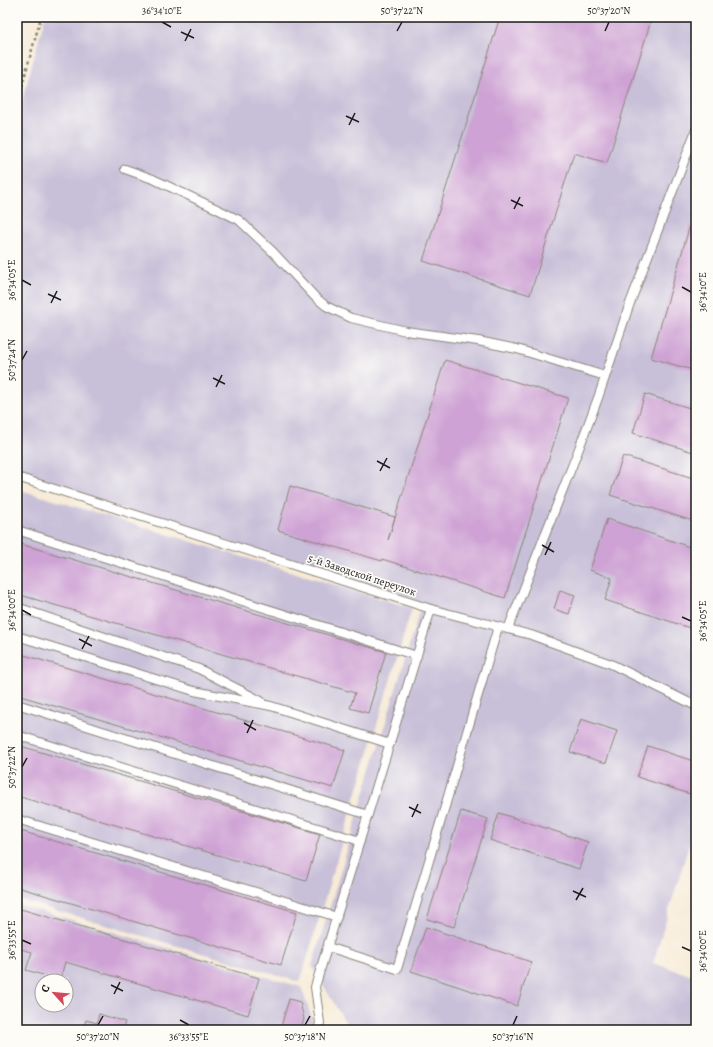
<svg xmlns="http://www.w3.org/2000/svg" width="713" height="1047" font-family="Alegreya,serif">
  <rect width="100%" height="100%" fill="#fdfcf7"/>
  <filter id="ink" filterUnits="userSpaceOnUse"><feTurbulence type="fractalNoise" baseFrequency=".025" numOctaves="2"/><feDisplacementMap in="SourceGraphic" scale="8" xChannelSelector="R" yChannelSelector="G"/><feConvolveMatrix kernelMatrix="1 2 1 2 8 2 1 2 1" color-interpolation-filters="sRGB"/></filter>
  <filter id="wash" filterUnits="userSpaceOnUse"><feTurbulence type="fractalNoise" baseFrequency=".012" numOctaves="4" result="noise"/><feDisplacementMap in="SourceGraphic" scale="16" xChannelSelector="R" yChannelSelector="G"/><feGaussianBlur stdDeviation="0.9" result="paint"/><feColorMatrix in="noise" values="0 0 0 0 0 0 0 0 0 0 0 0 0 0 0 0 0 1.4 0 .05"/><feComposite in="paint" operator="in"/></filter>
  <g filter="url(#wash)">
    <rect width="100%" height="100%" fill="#f7ebd7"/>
    <g fill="#c8bfd8" fill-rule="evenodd">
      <path d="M45,17H696V822L653,963L696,977V1030H346L347,1025L312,966L422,603L17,476V119Z"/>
      <path d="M17,489L412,608L300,982L17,899Z"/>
      <path d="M17,904L301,987L313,1022L311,1030H17ZM42,981H66V1005H42Z"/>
    </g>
    <g id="blocks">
      <g fill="#cea2d4">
        <path d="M500,17H652L607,163L574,153L530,295L423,261Z"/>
        <path d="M690,225L696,227V371L651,358Z"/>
        <path d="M445,360L568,398L505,598L382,559V561L278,530L290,486L395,517L388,540Z"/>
        <path d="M645,394L696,410V453L633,433Z"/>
        <path d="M623,456L696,479V522L610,495Z"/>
        <path d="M607,519L696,549V630L605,600L612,578L590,570Z"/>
        <path d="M17,543L386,652L368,713L350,708L355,693L17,594Z"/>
        <path d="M560,590L575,595L569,614L554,609Z"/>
        <path d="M17,653L345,750L333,788L17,695Z"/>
        <path d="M581,719L617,731L606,763L570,752Z"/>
        <path d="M17,745L320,834L306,881L17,796Z"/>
        <path d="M648,746L696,762V796L637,777Z"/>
        <path d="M461,811L488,819L454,927L427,919Z"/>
        <path d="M499,813L588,842L579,869L490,840Z"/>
        <path d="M17,830L297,912L281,965L17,887Z"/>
        <path d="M17,908L259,978L248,1015L65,962L60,980L26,970L32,952L17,948Z"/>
        <path d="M426,927L531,962L517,1006L411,971Z"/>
        <path d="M289,999L300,1002L304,1019L301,1030H280Z"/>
        <path d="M99,1014L125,1022L122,1030H83L86,1020L97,1023Z"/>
      </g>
    </g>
  </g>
  <g filter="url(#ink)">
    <use href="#blocks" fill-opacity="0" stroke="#8a847a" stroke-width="1"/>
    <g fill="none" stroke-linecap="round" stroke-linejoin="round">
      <defs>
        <g id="lane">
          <path d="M125,169L153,179L217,209L239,220L273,252L315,297L326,306L351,318L406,331L478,341L517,349L605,376"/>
          <path d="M17,477L431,609L531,635L611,664L696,706"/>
          <path d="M17,530L417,656"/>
          <path d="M17,607L199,669L261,701"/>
          <path d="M508,629L578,451L598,398L629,306L696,130"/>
          <path d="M17,636L194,691L271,706L390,744"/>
          <path d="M17,704L368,815"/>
          <path d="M17,735L360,841"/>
          <path d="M17,819L337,917"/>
          <path d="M328,947L397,969L498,627"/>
          <path d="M318,1030L320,1023L315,987L431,609"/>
        </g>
      </defs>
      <use href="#lane" stroke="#8a847a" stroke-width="10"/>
      <path stroke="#8a847a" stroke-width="2.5" stroke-dasharray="3 3" stroke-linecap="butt" d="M17,104L41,17"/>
      <use href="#lane" stroke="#fff" stroke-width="8"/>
    </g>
  </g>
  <path fill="none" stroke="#1c1c1c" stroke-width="1.5" d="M162,22L171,27M397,31L402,22M605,31L609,22M181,32L194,38M185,41L191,29M346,116L359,122M349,125L355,113M511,200L523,206M514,209L520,197M22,280L31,285M682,287L691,292M48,294L61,300M51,303L57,291M22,360L27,351M213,378L225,384M216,387L222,375M377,461L390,468M380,471L387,458M542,545L554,552M545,555L551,542M22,610L31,615M682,617L691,621M79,639L92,646M82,649L89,636M244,723L256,730M247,733L253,720M22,767L27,758M409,807L421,813M412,817L418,804M573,891L586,897M576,900L583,888M22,940L31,944M682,947L691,951M111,985L123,991M114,994L120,982M180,1020L189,1025M98,1025L103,1016M305,1025L310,1016M513,1025L517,1016"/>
  <g text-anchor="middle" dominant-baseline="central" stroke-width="3.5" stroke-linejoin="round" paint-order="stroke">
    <g font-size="11" fill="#1c1c1c" stroke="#fdfcf7">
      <text transform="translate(362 575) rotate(18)">5-й Заводской переулок</text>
    </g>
  </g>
  <rect width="713" height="1047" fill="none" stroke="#fdfcf7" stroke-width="44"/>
  <g transform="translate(54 993) rotate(297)"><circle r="19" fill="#fdfcf7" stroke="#a3a29f"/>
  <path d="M0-3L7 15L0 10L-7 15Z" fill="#d1495b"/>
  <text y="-6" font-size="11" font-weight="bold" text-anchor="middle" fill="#1c1c1c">С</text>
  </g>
  <rect x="22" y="22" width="669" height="1003" fill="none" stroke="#1c1c1c" stroke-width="1.5"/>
  <g font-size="10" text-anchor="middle" fill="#1c1c1c">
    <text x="162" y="14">36°34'10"E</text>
    <text x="402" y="14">50°37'22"N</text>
    <text x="609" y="14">50°37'20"N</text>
    <text transform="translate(11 280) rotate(-90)" y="4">36°34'05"E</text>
    <text transform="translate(702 292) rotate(-90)" y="4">36°34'10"E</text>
    <text transform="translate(11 360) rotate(-90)" y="4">50°37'24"N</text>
    <text transform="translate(11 610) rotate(-90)" y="4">36°34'00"E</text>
    <text transform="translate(702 621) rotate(-90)" y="4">36°34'05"E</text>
    <text transform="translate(11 767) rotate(-90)" y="4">50°37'22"N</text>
    <text transform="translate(11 940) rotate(-90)" y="4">36°33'55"E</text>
    <text transform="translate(702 951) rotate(-90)" y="4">36°34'00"E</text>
    <text x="98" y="1040">50°37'20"N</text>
    <text x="189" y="1040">36°33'55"E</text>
    <text x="305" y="1040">50°37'18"N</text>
    <text x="513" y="1040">50°37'16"N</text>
  </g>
</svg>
